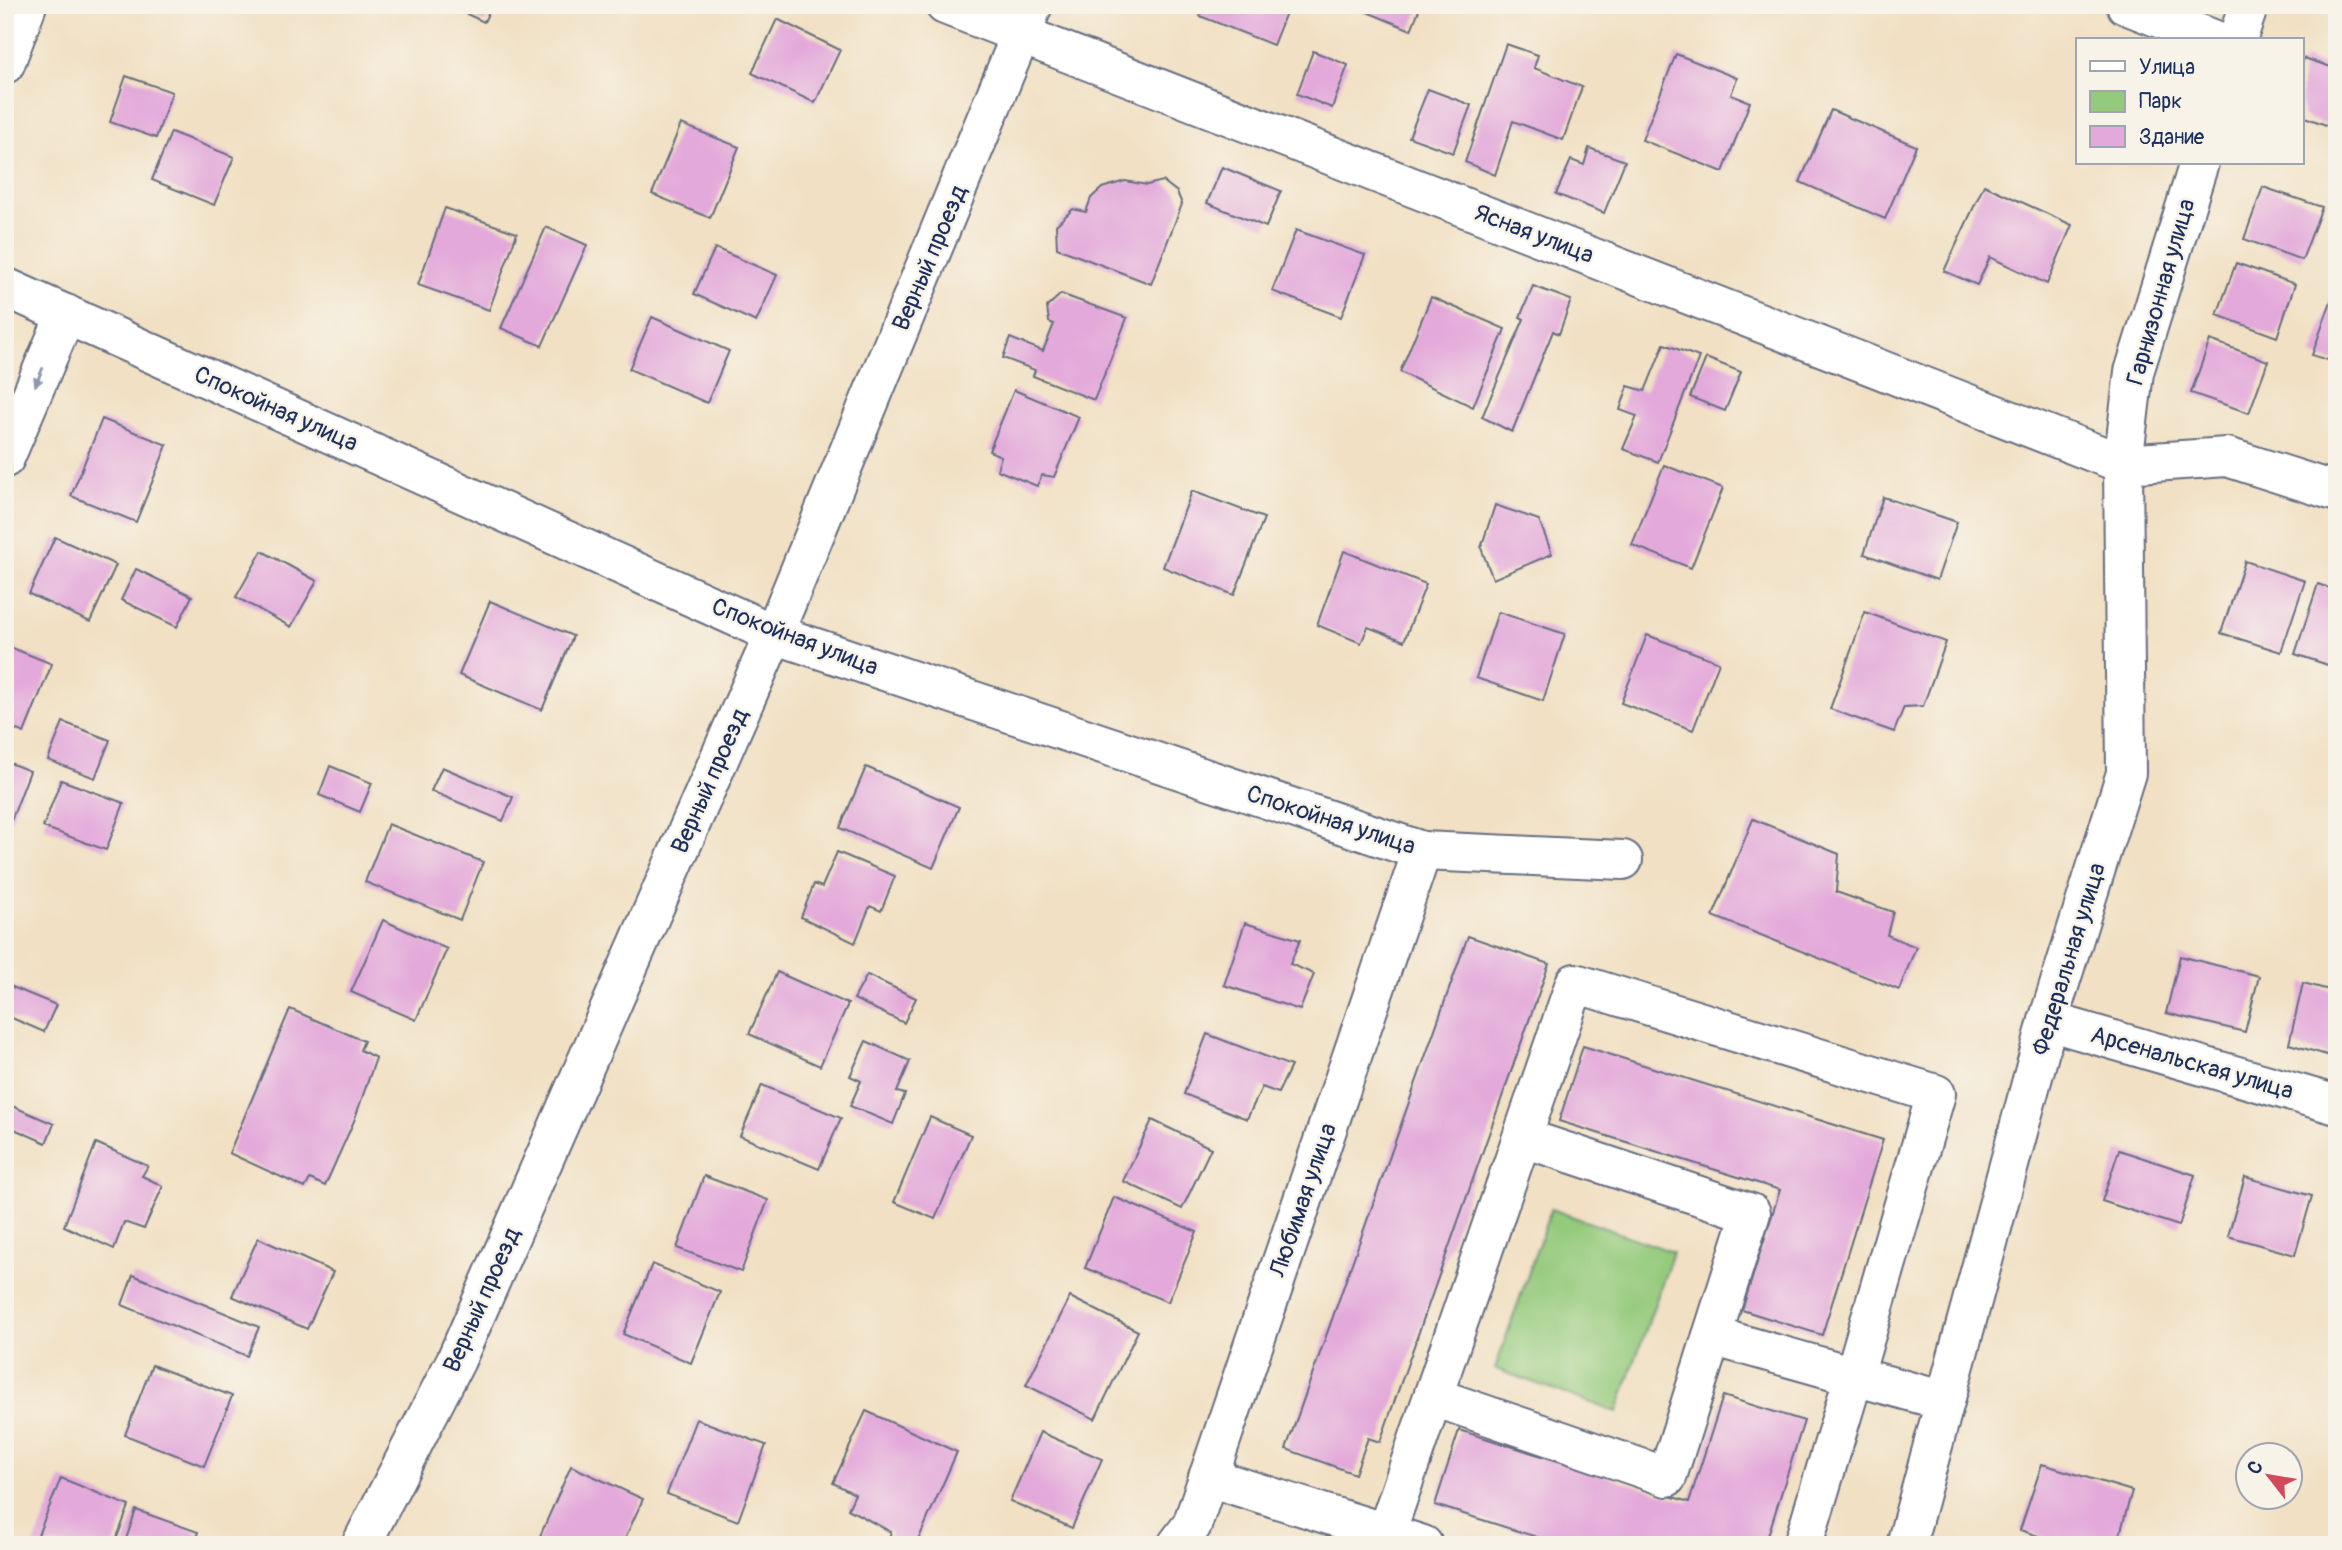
<svg xmlns="http://www.w3.org/2000/svg" width="2342" height="1550" font-family="Pangolin,sans-serif">
  <rect width="100%" height="100%" fill="#f7f3e8"/>
  <filter id="ink" filterUnits="userSpaceOnUse"><feTurbulence type="fractalNoise" baseFrequency=".0143" numOctaves="2"/><feDisplacementMap in="SourceGraphic" scale="14" xChannelSelector="R" yChannelSelector="G"/><feConvolveMatrix kernelMatrix="1 2 1 2 8 2 1 2 1" color-interpolation-filters="sRGB"/></filter>
  <filter id="wash" filterUnits="userSpaceOnUse"><feTurbulence type="fractalNoise" baseFrequency=".00686" numOctaves="4" result="noise"/><feDisplacementMap in="SourceGraphic" scale="28" xChannelSelector="R" yChannelSelector="G"/><feGaussianBlur stdDeviation="1.57" result="paint"/><feColorMatrix in="noise" values="0 0 0 0 0 0 0 0 0 0 0 0 0 0 0 0 0 1.4 0 .05"/><feComposite in="paint" operator="in"/></filter>
  <g filter="url(#wash)">
    <rect width="100%" height="100%" fill="#f1e0c3"/>
    <path fill="#94ca7c" stroke="#587c6d" stroke-width="2" d="M1551,1209L1673,1252L1617,1412L1495,1369Z"/>
    <g id="blocks">
      <g fill="#e3a9da">
        <path d="M447,5H492L484,22Z"/>
        <path d="M1204,5H1289L1273,45L1200,16Z"/>
        <path d="M1350,5H1421L1411,30Z"/>
        <path d="M777,19L840,50L815,103L752,73Z"/>
        <path d="M1506,44L1538,55L1534,68L1582,87L1563,140L1513,121L1495,175L1465,162Z"/>
        <path d="M1313,51L1348,65L1332,108L1297,94Z"/>
        <path d="M1676,54L1737,78L1731,95L1750,102L1723,172L1642,140Z"/>
        <path d="M2304,58L2337,69V129L2302,116V64Z"/>
        <path d="M126,76L172,92L156,138L110,122Z"/>
        <path d="M1428,89L1471,105L1453,153L1409,137Z"/>
        <path d="M1831,110L1916,146L1885,219L1800,182Z"/>
        <path d="M681,124L739,147L710,218L652,194Z"/>
        <path d="M171,132L234,157L214,205L152,180Z"/>
        <path d="M1589,148L1625,161L1604,213L1556,194L1571,160L1584,165Z"/>
        <path d="M1222,167L1281,191L1266,227L1207,203Z"/>
        <path d="M1125,181L1147,185L1163,181L1177,192L1182,204L1151,284L1057,248L1056,225L1073,209L1086,212L1091,198L1102,188Z"/>
        <path d="M1984,185L2072,225L2047,284L1990,257L1977,285L1944,271Z"/>
        <path d="M2263,187L2322,207L2302,260L2244,239Z"/>
        <path d="M445,208L517,233L489,310L418,285Z"/>
        <path d="M546,227L587,245L542,346L501,328Z"/>
        <path d="M1296,230L1365,255L1341,317L1272,291Z"/>
        <path d="M715,248L777,275L756,322L694,294Z"/>
        <path d="M2236,263L2295,284L2277,337L2217,315Z"/>
        <path d="M2337,284V363L2312,355Z"/>
        <path d="M1533,286L1571,300L1559,334L1553,331L1512,432L1482,417L1524,319L1520,317Z"/>
        <path d="M1061,294L1127,318L1094,400L1033,376L1035,370L1003,358L1010,338L1043,351L1054,324L1049,322L1047,307Z"/>
        <path d="M1431,297L1505,329L1473,407L1400,372Z"/>
        <path d="M652,317L729,351L707,403L629,369Z"/>
        <path d="M2210,340L2268,361L2249,413L2191,393Z"/>
        <path d="M1664,344L1699,357L1658,462L1623,449L1637,416L1620,410L1628,386L1645,391Z"/>
        <path d="M1706,358L1741,372L1725,411L1690,397Z"/>
        <path d="M1014,390L1079,417L1054,477L1042,475L1037,486L997,470L1001,456L989,451Z"/>
        <path d="M102,419L167,445L136,522L71,496Z"/>
        <path d="M1664,465L1723,488L1691,568L1632,545Z"/>
        <path d="M1192,491L1264,518L1234,595L1163,567Z"/>
        <path d="M1883,497L1957,522L1937,580L1864,554Z"/>
        <path d="M1495,505L1539,520L1552,554L1493,579L1481,548Z"/>
        <path d="M55,537L116,565L90,622L29,594Z"/>
        <path d="M262,551L317,581L291,627L236,597Z"/>
        <path d="M1344,551L1426,584L1404,641L1368,627L1361,643L1317,625Z"/>
        <path d="M2245,561L2305,581L2281,652L2221,633Z"/>
        <path d="M136,569L192,596L177,627L121,600Z"/>
        <path d="M2318,584L2337,591V668L2295,654Z"/>
        <path d="M490,601L573,636L542,710L459,675Z"/>
        <path d="M1498,612L1565,634L1543,701L1476,678Z"/>
        <path d="M1865,612L1946,642L1923,706L1904,707L1894,732L1830,709Z"/>
        <path d="M1647,635L1719,662L1693,730L1621,703Z"/>
        <path d="M5,645L52,664L24,733L5,725Z"/>
        <path d="M63,722L110,740L95,778L48,760Z"/>
        <path d="M5,761L30,771L11,821L5,819Z"/>
        <path d="M330,766L372,783L360,812L319,795Z"/>
        <path d="M442,767L513,797L503,821L431,791Z"/>
        <path d="M866,767L959,807L933,868L840,828Z"/>
        <path d="M61,780L124,803L106,850L43,827Z"/>
        <path d="M1753,819L1839,854L1836,892L1893,912L1887,935L1916,947L1899,990L1713,916Z"/>
        <path d="M388,824L483,862L460,920L365,882Z"/>
        <path d="M837,852L895,876L881,911L870,906L855,943L801,917L814,884L822,887Z"/>
        <path d="M383,920L447,949L416,1020L351,992Z"/>
        <path d="M1245,923L1300,940L1290,964L1314,974L1300,1010L1224,985Z"/>
        <path d="M1468,936L1549,964L1380,1442L1368,1438L1355,1474L1286,1449Z"/>
        <path d="M2180,956L2259,976L2245,1032L2166,1013Z"/>
        <path d="M777,972L848,1004L820,1066L749,1034Z"/>
        <path d="M867,975L916,998L904,1023L854,999Z"/>
        <path d="M2303,983L2337,992V1058L2289,1044Z"/>
        <path d="M5,984L56,1005L44,1032L5,1015Z"/>
        <path d="M290,1009L364,1041L360,1050L376,1058L354,1121L325,1186L310,1179L305,1188L229,1153Z"/>
        <path d="M1207,1034L1291,1066L1278,1093L1262,1087L1247,1119L1184,1094Z"/>
        <path d="M866,1041L910,1061L897,1092L905,1094L893,1124L850,1106L861,1081L850,1076Z"/>
        <path d="M1583,1046L1883,1140L1822,1335L1742,1310L1780,1190L1559,1121Z"/>
        <path d="M762,1085L841,1118L819,1169L740,1136Z"/>
        <path d="M5,1103L54,1124L46,1143L5,1125Z"/>
        <path d="M930,1117L971,1135L935,1219L894,1202Z"/>
        <path d="M1152,1120L1211,1148L1182,1209L1123,1181Z"/>
        <path d="M96,1143L148,1166L142,1176L163,1186L144,1229L124,1222L114,1249L64,1226Z"/>
        <path d="M2119,1150L2195,1175L2179,1226L2102,1201Z"/>
        <path d="M704,1176L768,1200L741,1272L677,1248Z"/>
        <path d="M2245,1177L2312,1196L2295,1255L2228,1236Z"/>
        <path d="M1114,1197L1197,1232L1168,1302L1085,1268Z"/>
        <path d="M258,1238L333,1272L307,1329L232,1296Z"/>
        <path d="M652,1264L720,1292L691,1363L623,1334Z"/>
        <path d="M133,1275L259,1327L247,1356L122,1305Z"/>
        <path d="M1070,1297L1138,1331L1095,1419L1026,1385Z"/>
        <path d="M152,1365L232,1396L204,1466L125,1435Z"/>
        <path d="M1723,1396L1804,1421L1765,1545H1562L1435,1505L1459,1430L1689,1502Z"/>
        <path d="M866,1411L957,1452L916,1545H886L891,1532L848,1509L855,1494L833,1483Z"/>
        <path d="M696,1419L766,1445L738,1521L667,1494Z"/>
        <path d="M1040,1432L1102,1459L1072,1528L1010,1501Z"/>
        <path d="M2042,1464L2132,1491L2117,1545H2049L2051,1540L2020,1530Z"/>
        <path d="M571,1466L643,1499L622,1545H536Z"/>
        <path d="M61,1478L129,1506L114,1545H34Z"/>
        <path d="M136,1510L198,1532L193,1545H124Z"/>
      </g>
    </g>
  </g>
  <g filter="url(#ink)">
    <use href="#blocks" fill-opacity="0" stroke="#666d81" stroke-width="2"/>
    <g fill="none" stroke-linecap="round" stroke-linejoin="round">
      <defs>
        <g id="minor">
          <path d="M945,5L2123,464L2134,372L2199,163"/>
          <path d="M2126,5L2215,40"/>
          <path d="M2237,40L2249,5"/>
          <path d="M5,64L27,5"/>
          <path d="M5,287L774,634L1422,851L1623,860"/>
          <path d="M5,458L66,314"/>
          <path d="M2048,1021L2337,1105"/>
          <path d="M1524,1138L1751,1213L1712,1336L1854,1376L1803,1545"/>
          <path d="M1434,1397L1667,1477L1712,1336"/>
          <path d="M1208,1477L1386,1533L1575,983L1936,1094L1854,1376L1945,1401"/>
          <path d="M1386,1533L1423,1545"/>
          <path d="M361,1545L456,1360L770,643L1033,5"/>
          <path d="M1177,1545L1192,1525L1422,851"/>
          <path d="M1906,1545L2048,1021L2126,773L2123,464L2227,457L2337,492"/>
        </g>
      </defs>
      <use href="#minor" stroke="#666d81" stroke-width="42"/>
      <use href="#minor" stroke="#fff" stroke-width="38"/>
    </g>
    <defs><path id="oneway-solid" d="M-6-.8H1V-3.2L6.5 0L1 3.2V.8H-6Z" transform="scale(1.75)"/></defs>
    <use fill="#8d97ae" href="#oneway-solid" transform="translate(39 377) rotate(113)"/>
  </g>
  <g text-anchor="middle" dominant-baseline="central" stroke-width="5" stroke-linejoin="round" paint-order="stroke">
    <g font-size="24" fill="#1b2f5e" stroke="#f7f3e8">
      <text transform="translate(1534 234) rotate(21)">Ясная улица</text>
      <text transform="translate(930 258) rotate(-67)">Верный проезд</text>
      <text transform="translate(2161 292) rotate(-74)">Гарнизонная улица</text>
      <text transform="translate(276 409) rotate(24)">Спокойная улица</text>
      <text transform="translate(795 637) rotate(21)">Спокойная улица</text>
      <text transform="translate(710 781) rotate(-66)">Верный проезд</text>
      <text transform="translate(1331 820) rotate(18)">Спокойная улица</text>
      <text transform="translate(2069 959) rotate(-73)">Федеральная улица</text>
      <text transform="translate(2192 1063) rotate(16)">Арсенальская улица</text>
      <text transform="translate(1303 1200) rotate(-71)">Любимая улица</text>
      <text transform="translate(482 1300) rotate(-66)">Верный проезд</text>
    </g>
  </g>
  <rect width="2342" height="1550" fill="none" stroke="#f7f3e8" stroke-width="28"/>
  <rect x="2076" y="38" width="228" height="126" fill="#f7f3e8" stroke="#9fa5b1" stroke-width="2"/>
  <rect x="2090" y="61" width="35" height="10" fill="#ffffff" stroke="#9fa5b1" stroke-width="2"/>
  <text x="2139" y="74" font-size="21" fill="#1b2f5e">Улица</text>
  <rect x="2090" y="91" width="35" height="21" fill="#94ca7c" stroke="#9fa5b1" stroke-width="2"/>
  <text x="2139" y="108" font-size="21" fill="#1b2f5e">Парк</text>
  <rect x="2090" y="126" width="35" height="21" fill="#e3a9da" stroke="#9fa5b1" stroke-width="2"/>
  <text x="2139" y="144" font-size="21" fill="#1b2f5e">Здание</text>
  <g transform="translate(2269 1476) rotate(301)"><circle r="33" fill="#f7f3e8" stroke="#9fa5b1" stroke-width="2"/>
  <path d="M0-5L12 26L0 18L-12 26Z" fill="#d1495b"/>
  <text y="-10" font-size="19" font-weight="bold" text-anchor="middle" fill="#1b2f5e">С</text>
  </g>
</svg>
